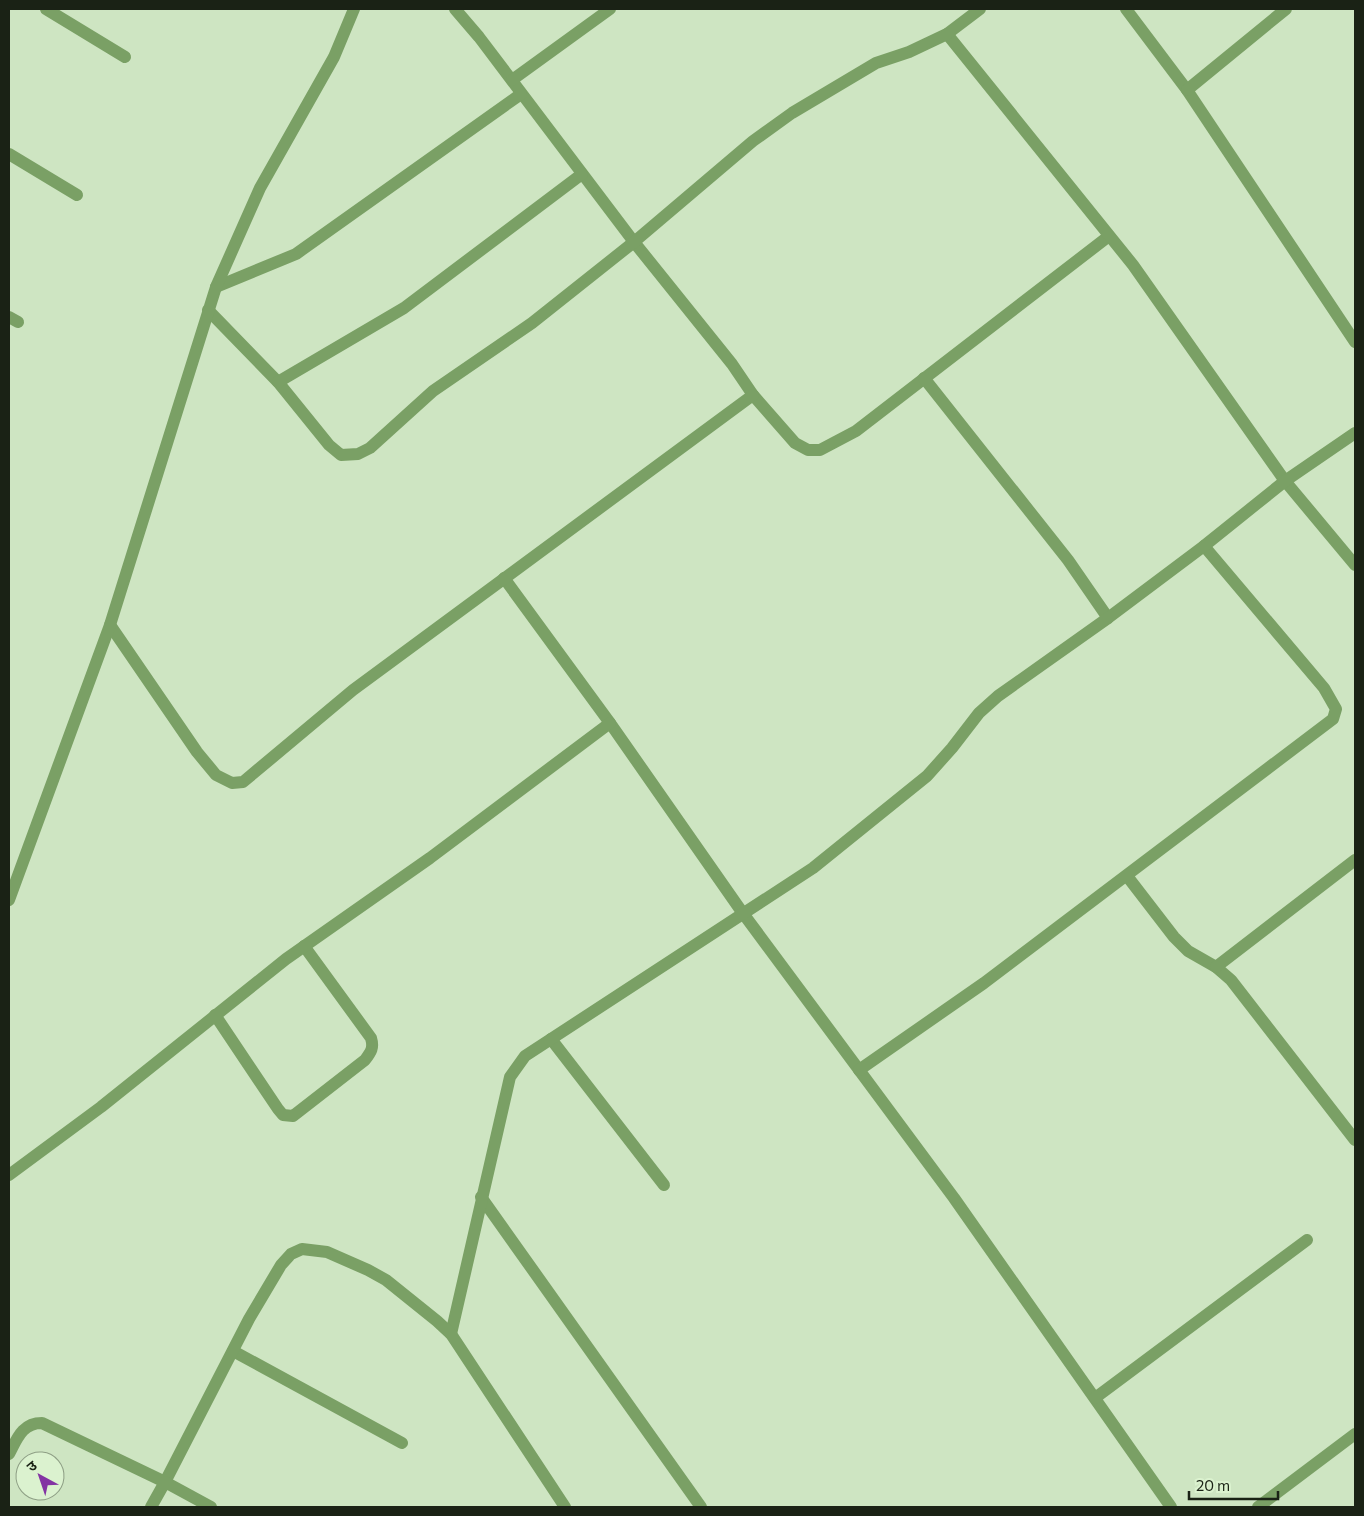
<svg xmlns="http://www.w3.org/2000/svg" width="1364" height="1516" font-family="Commissioner,'Noto Sans Devanagari',sans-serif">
  <rect width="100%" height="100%" fill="#cee5c2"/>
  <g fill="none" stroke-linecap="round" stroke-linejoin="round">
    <g stroke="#7aa065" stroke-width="12">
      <path d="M46,9L125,57"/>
      <path d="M455,9L479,37L634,242L732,364L753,395L795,443L808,450H820L856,431L1109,236"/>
      <path d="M1126,9L1187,90L1355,342"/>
      <path d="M947,34L1133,265L1285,481L1355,565"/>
      <path d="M512,80L610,9"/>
      <path d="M1187,90L1286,9"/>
      <path d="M9,154L77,195"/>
      <path d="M216,287L296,254L521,94"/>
      <path d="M208,310L278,382L329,445L341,455L358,454L370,448L433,391L532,323L634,242L753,141L792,113L876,63L909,52L947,34L980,9"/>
      <path d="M9,317L18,322"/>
      <path d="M924,378L1068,560L1108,618"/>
      <path d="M278,382L404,308L582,174"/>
      <path d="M504,578L610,723L742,912L954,1198L1171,1507"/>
      <path d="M110,625L197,752L216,775L232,783L243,782L353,690L753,395"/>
      <path d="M1127,876L1174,937L1188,951L1216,967L1231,980L1355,1140"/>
      <path d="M9,900L110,625L216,287L260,188L334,57L354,9"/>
      <path d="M1216,967L1355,860"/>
      <path d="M215,1015L278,1109L283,1115L293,1116L365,1060C371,1052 374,1048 371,1038L304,946"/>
      <path d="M551,1039L664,1185"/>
      <path d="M859,1070L984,983L1333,719L1336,709L1324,688L1204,546"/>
      <path d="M9,1175L101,1107L286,959L430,858L610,723"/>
      <path d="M481,1197L701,1507"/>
      <path d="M451,1334L510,1077L525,1056L813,868L927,776L952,748L979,713L998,696L1108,618L1204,546L1285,481L1355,433"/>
      <path d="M233,1351L402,1443"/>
      <path d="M1095,1398L1307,1240"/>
      <path d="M9,1454C17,1439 22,1423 42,1423L165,1482L249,1319L281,1265L291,1254L302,1249L327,1252L368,1270L386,1280L437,1321L451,1334L565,1507"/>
      <path d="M151,1507L165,1482L211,1507"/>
      <path d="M1258,1507L1355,1434"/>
    </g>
  </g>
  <rect width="1364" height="1516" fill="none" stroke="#1a2215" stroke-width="20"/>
  <g transform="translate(40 1476) rotate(320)"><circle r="24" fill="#dbf2cf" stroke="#8e9f85"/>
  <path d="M0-4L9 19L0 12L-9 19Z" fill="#8333a3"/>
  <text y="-8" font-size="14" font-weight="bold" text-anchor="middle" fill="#1a2215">उ</text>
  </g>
  <path d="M1189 1491v8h89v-8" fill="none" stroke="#1a2215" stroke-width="2.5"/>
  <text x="1196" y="1491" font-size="15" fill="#1a2215" stroke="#dbf2cf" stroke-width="4" paint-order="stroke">20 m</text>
</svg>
